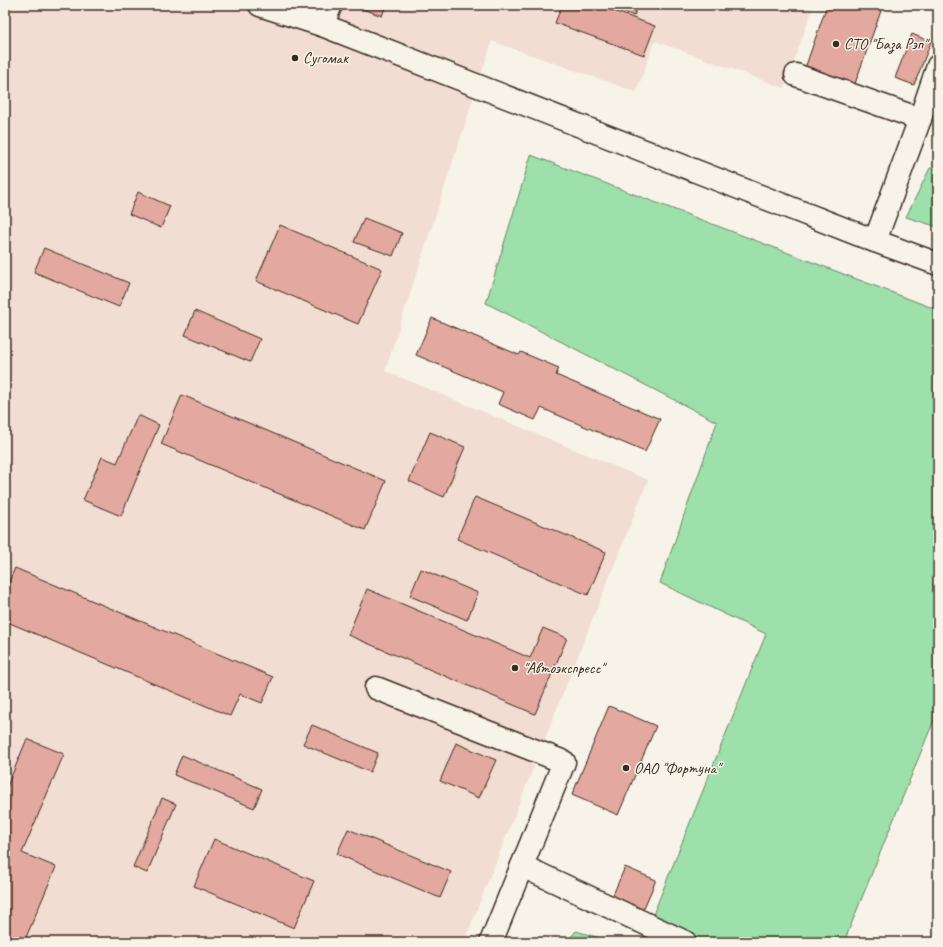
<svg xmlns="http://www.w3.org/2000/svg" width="943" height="947" font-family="Caveat,sans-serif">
  <rect width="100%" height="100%" fill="#f7f3e8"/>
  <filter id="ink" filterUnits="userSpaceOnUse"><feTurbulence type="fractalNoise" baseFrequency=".025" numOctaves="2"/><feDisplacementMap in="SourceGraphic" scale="8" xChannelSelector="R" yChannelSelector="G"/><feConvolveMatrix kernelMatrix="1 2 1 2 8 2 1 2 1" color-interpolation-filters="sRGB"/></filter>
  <g filter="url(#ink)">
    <path fill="#f1ddd2" d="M5,5H814L784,88L655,41L636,92L492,41L385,371L648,480L464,942H5Z"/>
    <g fill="#9de0ab" stroke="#6c8564">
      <path d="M531,155L938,310V710L844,942H642L766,634L660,583L717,422L486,303Z"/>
      <path d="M930,168L938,169V227L906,217Z"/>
      <path d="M576,931L614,942H567Z"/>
    </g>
    <g fill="#e3a9a0" stroke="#3b2a1e">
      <path d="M358,5H386L382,16L357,7Z"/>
      <path d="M562,5H597L655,26L644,55L555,23Z"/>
      <path d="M605,5H638L634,16Z"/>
      <path d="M827,5H875L882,8L852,92L803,74Z"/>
      <path d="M912,34L931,42L914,85L895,78Z"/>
      <path d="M138,192L170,206L161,228L129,214Z"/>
      <path d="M364,218L402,233L393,256L354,242Z"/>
      <path d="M280,225L382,269L358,324L256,281Z"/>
      <path d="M44,248L129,283L119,307L34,272Z"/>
      <path d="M195,311L260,339L250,362L185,335Z"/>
      <path d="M432,318L519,355L521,352L559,368L556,375L660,419L645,452L541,408L535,420L498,404L503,392L416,355Z"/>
      <path d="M182,395L386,481L365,530L161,444Z"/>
      <path d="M138,415L159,425L121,516L83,500L102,457L117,463Z"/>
      <path d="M430,432L465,447L444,497L409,481Z"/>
      <path d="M475,497L606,552L588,595L457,539Z"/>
      <path d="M15,568L273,677L262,703L240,694L230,716L5,621V590Z"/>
      <path d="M421,569L478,593L467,620L410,596Z"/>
      <path d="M367,589L530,658L543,628L567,638L535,714L348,635Z"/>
      <path d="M609,706L656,726L618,815L572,795Z"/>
      <path d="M312,725L378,753L370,772L303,744Z"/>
      <path d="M27,739L64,754L22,853L56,867L24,942H5V791Z"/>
      <path d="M456,743L496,760L479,798L440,781Z"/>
      <path d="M182,755L262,789L254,808L174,775Z"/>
      <path d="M162,798L176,804L147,873L133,867Z"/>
      <path d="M348,829L451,872L440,898L337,854Z"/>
      <path d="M214,839L314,881L294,928L194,886Z"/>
      <path d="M625,867L656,880L640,917L609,904Z"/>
    </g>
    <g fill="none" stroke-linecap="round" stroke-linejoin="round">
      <defs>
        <g id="minor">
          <path d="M260,5L322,25L331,5"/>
          <path d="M322,25L875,241L938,264"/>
          <path d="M796,75L920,119"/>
          <path d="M875,241L920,119L938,66"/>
          <path d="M376,688L564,762L491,942"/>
          <path d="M522,866L685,942"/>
        </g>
      </defs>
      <use href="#minor" stroke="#3b2a1e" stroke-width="25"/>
      <use href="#minor" stroke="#f7f3e8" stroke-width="22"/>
    </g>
  </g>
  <g fill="#3b2a1e" stroke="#f7f3e8" stroke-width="1.5">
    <circle cx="836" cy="44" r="4"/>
    <circle cx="295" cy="58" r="4"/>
    <circle cx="515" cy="668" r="4"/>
    <circle cx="626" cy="768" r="4"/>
  </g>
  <g text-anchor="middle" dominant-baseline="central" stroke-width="3" stroke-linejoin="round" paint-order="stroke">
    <g font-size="16" fill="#3b2a1e" stroke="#f7f3e8" text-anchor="start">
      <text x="844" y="44">СТО "База Рэп"</text>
      <text x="303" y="58">Сугомак</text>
      <text x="523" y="668">"Автоэкспресс"</text>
      <text x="634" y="768">ОАО "Фортуна"</text>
    </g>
  </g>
  <rect width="943" height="947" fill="none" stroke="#f7f3e8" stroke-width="20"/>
  <rect x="10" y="10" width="923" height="927" fill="none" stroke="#3b2a1e" stroke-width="1.5" filter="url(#ink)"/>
</svg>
